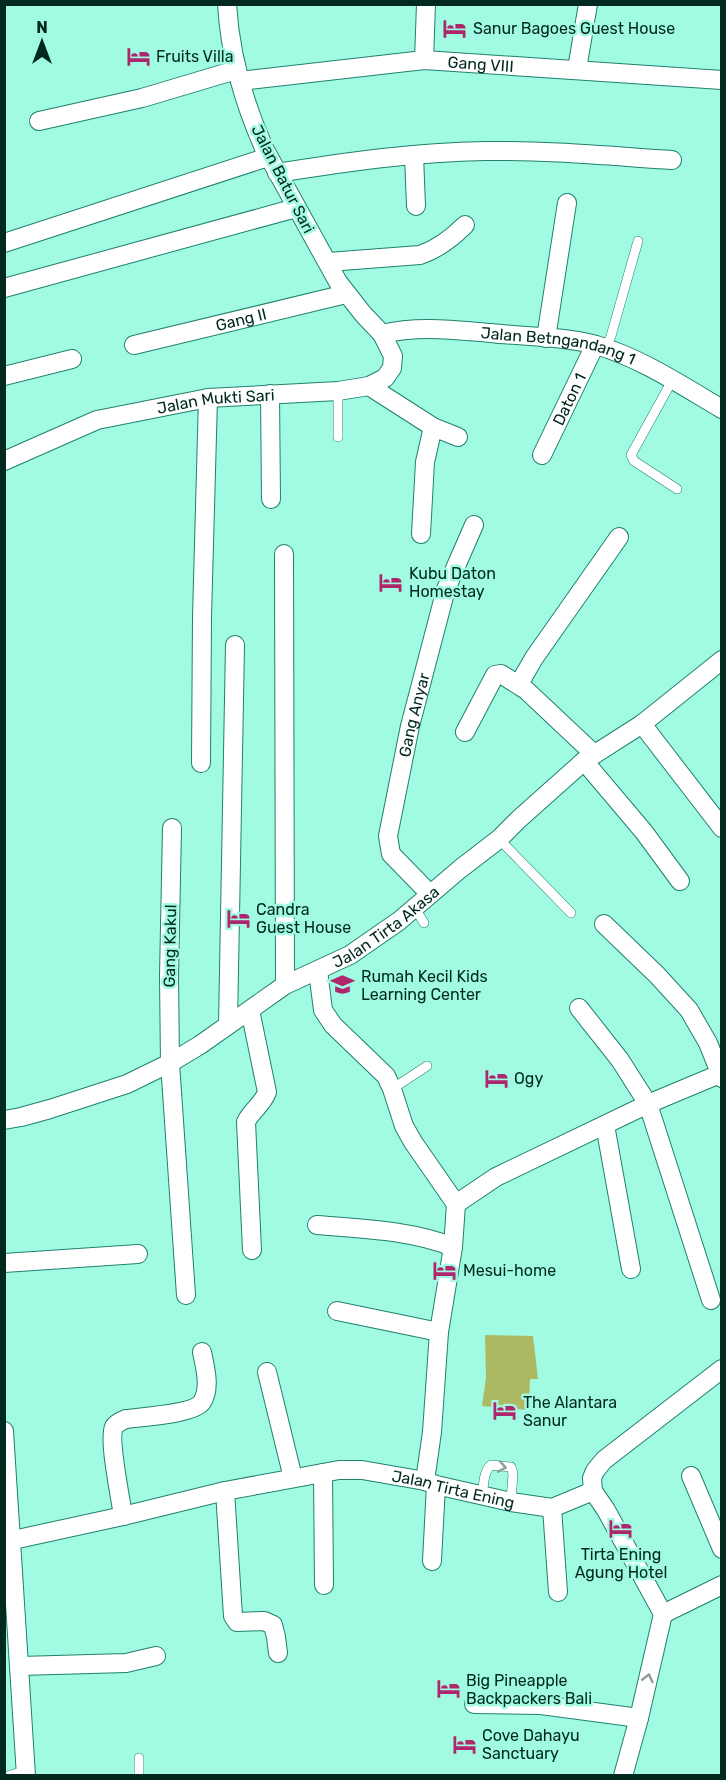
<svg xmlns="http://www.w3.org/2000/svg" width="726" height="1780" font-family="Rubik,sans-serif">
  <rect width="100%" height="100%" fill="#a1fae2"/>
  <path fill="#adb863" d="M485,1335L533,1336L538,1379H530L529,1410L482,1406L486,1378Z"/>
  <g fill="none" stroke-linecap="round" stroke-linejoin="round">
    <defs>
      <g id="lane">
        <path d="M606,348L611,336L638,241"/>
        <path d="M673,379L631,455L634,461L677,489"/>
        <path d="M338,391V437"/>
        <path d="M499,839L571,913"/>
        <path d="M415,908L424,923"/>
        <path d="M392,1089L427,1066"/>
        <path d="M482,1496C484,1485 483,1472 491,1465L511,1467L513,1473L511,1502"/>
        <path d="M139,1758V1776"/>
        <path d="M7,1776L25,1771"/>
      </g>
      <g id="street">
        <path d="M424,60L426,4"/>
        <path d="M577,69L588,4"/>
        <path id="s1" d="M240,81L424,60L722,80"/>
        <path d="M39,121L142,98L236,70"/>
        <path d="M414,155L416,206"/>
        <path d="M277,173C346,162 415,152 485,151C548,150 610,156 672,160"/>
        <path d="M4,243L268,157"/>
        <path d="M328,262L420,255C438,249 452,238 465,225"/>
        <path d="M4,288L296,208"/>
        <path id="s2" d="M382,334C418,325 455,330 491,333C526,337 562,336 596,345C641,358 681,385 722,409"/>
        <path d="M546,338L567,203"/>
        <path id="s3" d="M134,345L346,294"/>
        <path d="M4,376L72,359"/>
        <path d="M369,386L433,427L458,437"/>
        <path d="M270,394L271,499"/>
        <path id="s4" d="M542,455L595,345"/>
        <path id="s5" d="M4,461L97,420L208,398L338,391L369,386L385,378L392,368L393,356L382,334L363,314L338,282L264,148C243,101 230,56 227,4"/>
        <path d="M421,534L425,462L433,427"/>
        <path d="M284,554L285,985"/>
        <path d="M519,684L534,658L619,537"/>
        <path d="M642,724L722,828"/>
        <path d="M465,732L495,675L501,674L526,690L594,754"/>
        <path d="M584,761L644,832L680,881"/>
        <path d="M201,763L202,617L208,398"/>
        <path d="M172,828L169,976L170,1063L186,1295"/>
        <path id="s6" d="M430,894L391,854L388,836L410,726L446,589L474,525"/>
        <path d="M604,924L657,975L689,1010L708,1043L722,1078"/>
        <path d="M318,971L323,1010L333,1025L386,1076L392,1089L404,1126L413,1142L456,1204L453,1247L439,1332L432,1432L425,1481"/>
        <path d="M579,1008L620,1060L648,1104L711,1300"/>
        <path d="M250,1010L267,1092C263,1104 251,1111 246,1122L252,1250"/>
        <path d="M228,1025L235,645"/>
        <path id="s7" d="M4,1120L21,1117L50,1109L127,1084L170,1063L200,1045L285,985L350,955L399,921L460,869L499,839L519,819L584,761L642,724L722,660"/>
        <path d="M605,1125L631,1269"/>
        <path d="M456,1204L496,1177L648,1104L722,1073"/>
        <path d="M317,1225C362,1229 410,1230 453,1247"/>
        <path d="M4,1263L138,1254"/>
        <path d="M337,1311L439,1332"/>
        <path d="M267,1372L293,1478"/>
        <path d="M4,1431L26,1776"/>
        <path d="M323,1473L324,1585"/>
        <path d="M691,1476L722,1549"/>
        <path d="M225,1491L233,1616L237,1622L264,1621L273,1625L276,1637L278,1653"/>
        <path d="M552,1508L558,1592"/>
        <path d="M123,1516C121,1500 108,1439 114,1427C117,1422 122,1421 126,1419C141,1417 194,1414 202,1402C211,1388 205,1367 202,1352"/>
        <path id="s8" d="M4,1542L123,1516L225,1491L339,1470H362L425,1481L436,1485L511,1502L552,1508L593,1491"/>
        <path d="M432,1561L436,1485"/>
        <path d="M663,1614L722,1585"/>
        <path d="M20,1666L126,1663L156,1656"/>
        <path d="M474,1704L541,1705L639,1718"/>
        <path d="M623,1776L639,1718L663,1614L606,1510L593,1491L592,1478L595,1471L604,1460L722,1369"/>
      </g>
    </defs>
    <use href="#lane" stroke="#20816d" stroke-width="10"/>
    <use href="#street" stroke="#20816d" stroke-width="20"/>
    <use href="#lane" stroke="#fff" stroke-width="9"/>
    <use href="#street" stroke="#fff" stroke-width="18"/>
  </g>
  <defs><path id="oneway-chevron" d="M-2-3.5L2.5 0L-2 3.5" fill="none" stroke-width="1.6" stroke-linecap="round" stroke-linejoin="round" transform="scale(1.5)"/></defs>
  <g stroke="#8d9f9b">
    <use href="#oneway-chevron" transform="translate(502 1467) rotate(10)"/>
    <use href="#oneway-chevron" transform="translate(648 1678) rotate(-77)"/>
  </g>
  <defs>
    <symbol id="hotel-bare" viewBox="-9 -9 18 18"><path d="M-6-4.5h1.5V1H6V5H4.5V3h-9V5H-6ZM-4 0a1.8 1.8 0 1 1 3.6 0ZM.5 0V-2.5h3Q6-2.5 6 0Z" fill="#ae266b" stroke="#a1fae2" stroke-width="2.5" paint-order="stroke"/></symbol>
    <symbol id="school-bare" viewBox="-9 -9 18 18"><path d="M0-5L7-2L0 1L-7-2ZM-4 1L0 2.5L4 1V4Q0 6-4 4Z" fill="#ae266b" stroke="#a1fae2" stroke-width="2.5" paint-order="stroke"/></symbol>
  </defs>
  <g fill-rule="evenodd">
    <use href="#hotel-bare" x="438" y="12" width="33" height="33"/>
    <use href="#hotel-bare" x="122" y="40" width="33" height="33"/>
    <use href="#hotel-bare" x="374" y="566" width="33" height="33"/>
    <use href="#hotel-bare" x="222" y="902" width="33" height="33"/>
    <use href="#school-bare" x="326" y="968" width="33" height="33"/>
    <use href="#hotel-bare" x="480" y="1062" width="33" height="33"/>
    <use href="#hotel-bare" x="428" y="1254" width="33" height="33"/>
    <use href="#hotel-bare" x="488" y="1394" width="33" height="33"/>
    <use href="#hotel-bare" x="604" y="1512" width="33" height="33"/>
    <use href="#hotel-bare" x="432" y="1672" width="33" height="33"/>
    <use href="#hotel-bare" x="448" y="1728" width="33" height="33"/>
  </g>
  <g text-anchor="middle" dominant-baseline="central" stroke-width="5" stroke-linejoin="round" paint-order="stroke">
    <g font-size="16" fill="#012920" stroke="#a1fae2" text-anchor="start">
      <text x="473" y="28">Sanur Bagoes Guest House</text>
      <text x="156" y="56">Fruits Villa</text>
      <text x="409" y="573">Kubu Daton<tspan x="409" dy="18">Homestay</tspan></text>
      <text x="256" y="909">Candra<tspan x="256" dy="18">Guest House</tspan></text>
      <text x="361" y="976">Rumah Kecil Kids<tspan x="361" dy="18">Learning Center</tspan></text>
      <text x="514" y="1078">Ogy</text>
      <text x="463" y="1270">Mesui-home</text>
      <text x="523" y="1402">The Alantara<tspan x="523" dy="18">Sanur</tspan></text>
      <text x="621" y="1554" text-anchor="middle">Tirta Ening<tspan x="621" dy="18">Agung Hotel</tspan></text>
      <text x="466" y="1680">Big Pineapple<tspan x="466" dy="18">Backpackers Bali</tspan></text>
      <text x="482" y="1735">Cove Dahayu<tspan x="482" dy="18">Sanctuary</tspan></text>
    </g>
    <g font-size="16" fill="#012920" stroke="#a1fae2">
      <text stroke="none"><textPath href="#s1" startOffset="242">Gang VIII</textPath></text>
      <text transform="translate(283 179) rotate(63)">Jalan Batur Sari</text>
      <text stroke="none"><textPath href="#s3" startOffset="110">Gang II</textPath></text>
      <text stroke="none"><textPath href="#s2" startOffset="178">Jalan Betngandang 1</textPath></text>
      <text stroke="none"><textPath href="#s4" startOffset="62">Daton 1</textPath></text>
      <text stroke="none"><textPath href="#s5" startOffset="222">Jalan Mukti Sari</textPath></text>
      <text stroke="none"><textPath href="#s6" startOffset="198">Gang Anyar</textPath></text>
      <text stroke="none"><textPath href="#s7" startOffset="432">Jalan Tirta Akasa</textPath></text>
      <text transform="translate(170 946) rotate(-89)">Gang Kakul</text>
      <text stroke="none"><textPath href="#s8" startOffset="459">Jalan Tirta Ening</textPath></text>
    </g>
  </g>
  <rect width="726" height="1780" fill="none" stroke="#012920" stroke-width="12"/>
  <g transform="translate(42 42)" stroke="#a1fae2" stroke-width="4.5" paint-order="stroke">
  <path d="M0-4.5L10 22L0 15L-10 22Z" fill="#012920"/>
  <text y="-9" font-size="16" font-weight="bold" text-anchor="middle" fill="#012920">N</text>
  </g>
</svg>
